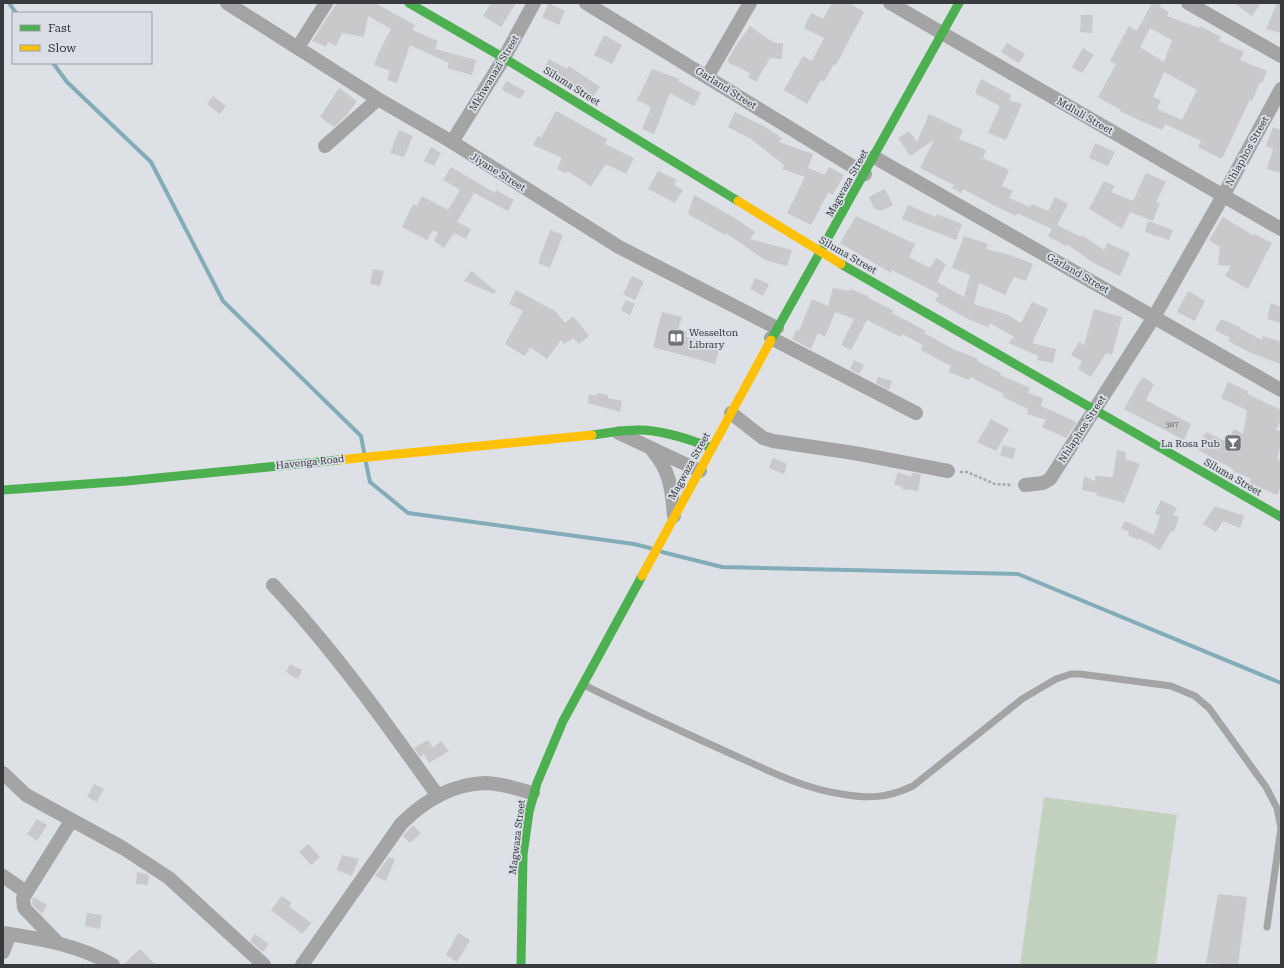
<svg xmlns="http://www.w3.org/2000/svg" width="1284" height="968" font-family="'Roboto Serif',serif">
  <rect width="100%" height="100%" fill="#dde0e4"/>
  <path fill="#c3d1bf" d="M1044,797L1177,815L1156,965H1020Z"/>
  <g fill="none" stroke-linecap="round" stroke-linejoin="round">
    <g stroke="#82acb8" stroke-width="4">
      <path d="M9,3L16,13"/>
      <path d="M53,63L67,82L151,162L223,301L361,436L364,452"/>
      <path d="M366,463L370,482L408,513L634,544L650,548"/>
      <path d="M662,552L722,567L1018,574L1281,683"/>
    </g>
  </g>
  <g fill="#c9c8ca" fill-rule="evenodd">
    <path d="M337,3H375L415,25L412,30L438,41L435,49L476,60L472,75L447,68L449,63L410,45L397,83L387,80L390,71L374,65L379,52L391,29L368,16L364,37L342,33L336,46L328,42L326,47L312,41Z"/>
    <path d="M491,3H516L501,27L483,16Z"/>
    <path d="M549,3L565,11L559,25L542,17Z"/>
    <path d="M832,3H849L864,12L836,65L834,64L824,82L821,80L807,104L784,90L803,56L812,61L824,38L804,28L811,13L823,19Z"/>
    <path d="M1152,3L1161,5L1160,7L1169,12L1167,16L1199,28L1200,26L1221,37L1219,41L1244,52L1240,60L1267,71L1262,83L1260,82L1252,101L1250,99L1222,159L1198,147L1201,141L1165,124L1162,130L1143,122L1120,111L1121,110L1098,97L1116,64L1110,61L1129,26L1137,31ZM1150,28L1172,40L1164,62L1140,47ZM1164,72L1197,90L1182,120L1157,109L1161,100L1153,97Z"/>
    <path d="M1234,3H1261L1252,16Z"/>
    <path d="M1277,3H1281V33L1266,29Z"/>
    <path d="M1081,15H1093L1092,33L1080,32Z"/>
    <path d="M750,26L774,43H783L782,59L770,58L756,82L748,77L750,73L727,62L735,47Z"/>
    <path d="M604,35L622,45L612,64L594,55Z"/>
    <path d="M1007,43L1025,54L1019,63L1001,52Z"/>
    <path d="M1083,48L1094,55L1082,73L1072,67Z"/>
    <path d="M549,59L567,69L569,66L600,87L592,98L544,68Z"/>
    <path d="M652,69L679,79L678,81L701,93L694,106L670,93L654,134L642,129L651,107L637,100Z"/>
    <path d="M981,79L1011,95L1009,100L1022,104L1006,140L988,133L1000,106L975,93Z"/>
    <path d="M506,81L525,91L520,99L502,90Z"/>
    <path d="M339,88L357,101L347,115L334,127L320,117Z"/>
    <path d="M213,96L226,106L220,114L207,104Z"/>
    <path d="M556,111L607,139L605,144L634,158L626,174L606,164L591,186L567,171L566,173L557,169L562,158L533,145L538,136L541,138Z"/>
    <path d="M735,112L767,128L782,138L779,142L813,154L808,168L825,175L829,167L844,175L833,195L828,193L811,225L787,213L805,177L782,169L784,165L751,139L728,127Z"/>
    <path d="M929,114L963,130L959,139L986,150L983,158L1009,170L1002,186L1013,191L1009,198L1030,207L1032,204L1048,211L1055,197L1068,204L1057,225L1081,237L1082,235L1104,250L1107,243L1130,253L1120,276L1092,262L1067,244L1066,246L1048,236L1052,229L1017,213L1016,216L997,207L963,189L961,193L952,188L954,185L920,168L934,140L910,156L898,138L909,131L917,142Z"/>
    <path d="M1273,127L1281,130V173L1267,169L1273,149L1266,146Z"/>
    <path d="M399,130L413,136L404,157L390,153Z"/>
    <path d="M1095,143L1115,152L1108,166L1089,158Z"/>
    <path d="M431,147L441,153L434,166L424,161Z"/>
    <path d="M451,167L495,193L496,190L514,200L508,211L474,193L457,222L471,229L466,239L454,233L444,248L434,241L438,233L433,230L427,240L402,227L413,204L417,206L422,196L448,210L460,190L443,180Z"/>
    <path d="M658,171L677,180L674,185L683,190L675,203L648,189Z"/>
    <path d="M1146,173L1166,182L1156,202L1160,203L1153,221L1130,212L1122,229L1089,209L1104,181L1115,186L1111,192L1133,201Z"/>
    <path d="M885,189L893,205L881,211L874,208L869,197Z"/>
    <path d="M694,195L735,218L755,232L750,239L792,250L787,266L765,260L726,233L725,235L688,214Z"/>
    <path d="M908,205L936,217L937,214L962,224L956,240L902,219Z"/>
    <path d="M856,216L915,244L909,257L930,268L936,258L946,264L937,282L964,297L970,275L952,268L964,236L988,244L986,249L1007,254L1033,264L1026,281L1014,277L1005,295L979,283L974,304L1008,315L1021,323L1032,302L1048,309L1032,343L1056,349L1053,363L1037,360L1038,356L1009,343L1011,339H1013L1014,337L990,323L988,327L968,319L935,301L939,294L892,270L891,273L840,243Z"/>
    <path d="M1223,217L1254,236L1255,234L1272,243L1248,289L1225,276L1231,266L1218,265L1220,247L1209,240Z"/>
    <path d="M1148,221L1173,230L1169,240L1145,232Z"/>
    <path d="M550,230L563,235L550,268L538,263Z"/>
    <path d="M373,269L384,271L380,286L370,284Z"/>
    <path d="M471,271L496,291L494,294L464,281Z"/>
    <path d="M632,276L644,282L635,300L623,294Z"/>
    <path d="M755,278L769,284L763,296L750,289Z"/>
    <path d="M833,288L849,291L850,289L868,296V298L893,310L892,313L926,331L924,333L953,349L978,359L977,361L1001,373L1000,375L1030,388L1028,393L1043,398L1041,406L1077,422L1066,438L1042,427L1046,420L1027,414L1028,409L1003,397L1004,394L970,377L969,380L949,372L951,366L921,350L923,345L902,334L901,337L867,320L851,350L841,345L854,319L835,312L825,337L818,333L811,349L792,339L796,330L799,331L812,299L828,306Z"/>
    <path d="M516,290L555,311L565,323L573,316L589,336L579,344L573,338L564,344L561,340L547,359L530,347L525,356L505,344L523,311L509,304Z"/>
    <path d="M1188,291L1205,301L1195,321L1177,312Z"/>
    <path d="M626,300L635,304L630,315L621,310Z"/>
    <path d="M1271,303L1281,307V323L1267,319Z"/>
    <path d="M1094,309L1122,317L1112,355L1106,353L1091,377L1078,369L1082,361L1071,355L1079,342L1084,345Z"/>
    <path d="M662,312L682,317L678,330L687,332L686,337L720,346L715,364L653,347Z"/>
    <path d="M1221,319L1240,327L1239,328L1262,340L1263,336L1281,342V364L1251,353L1228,341L1230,338L1215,330Z"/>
    <path d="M854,360L864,365L859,374L850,369Z"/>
    <path d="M878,377L892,381L889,390L876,383Z"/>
    <path d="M1142,377L1154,384L1146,400L1191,424L1184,440L1124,409Z"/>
    <path d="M1228,382L1248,391L1247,394L1281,410V420L1276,430L1281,431V443L1277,459L1281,460V486L1277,495L1250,483L1251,479L1233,471V469L1198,450L1206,432L1227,442L1234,429L1243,434L1247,410L1221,398Z"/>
    <path d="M597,393L608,395V398L622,401L620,412L588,403L589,394L596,396Z"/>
    <path d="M991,419L1009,429L996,451L977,442Z"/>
    <path d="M1003,445L1016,449L1013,459L1000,455Z"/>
    <path d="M1117,450L1126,452L1125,459L1140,464L1124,503L1096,495L1097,493L1082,490L1084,476L1095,481V476L1113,477Z"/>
    <path d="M773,458L787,464L784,474L769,468Z"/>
    <path d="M898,472L911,477L912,473L921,474L918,491L902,489V487L894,484Z"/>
    <path d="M1161,500L1177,508L1173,515L1179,517L1174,532L1171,531L1160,550L1139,538L1138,540L1128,535L1129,532L1121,528L1125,521L1154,535L1160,516L1155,513Z"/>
    <path d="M1215,506L1244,516L1240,528L1223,521L1216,532L1203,524Z"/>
    <path d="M290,664L302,670L298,679L286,672Z"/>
    <path d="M428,740L433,748L441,741L449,751L429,763L424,754L420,757L414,748Z"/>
    <path d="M94,784L104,789L97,802L87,797Z"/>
    <path d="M37,819L47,825L37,841L27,834Z"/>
    <path d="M413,825L421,833L410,843L403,836Z"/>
    <path d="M308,844L320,857L311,865L299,852Z"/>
    <path d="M342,855L359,859L352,876L337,870Z"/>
    <path d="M389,857L395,859L386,881L375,876Z"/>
    <path d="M137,872L149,875L148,885L136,884Z"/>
    <path d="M1218,894L1247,897L1238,965L1206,963Z"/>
    <path d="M282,896L292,903L289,906L311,923L302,934L271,910Z"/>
    <path d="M33,897L47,905L42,914L32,904Z"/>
    <path d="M87,913L102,915L100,929L85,926Z"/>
    <path d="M458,933L470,940L457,962L446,955Z"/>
    <path d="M255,934L269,944L263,952L250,941Z"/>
    <path d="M140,949L156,965H123Z"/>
  </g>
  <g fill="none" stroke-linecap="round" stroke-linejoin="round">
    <path stroke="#a7a8a8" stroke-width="2.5" stroke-dasharray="3 2" stroke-linecap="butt" d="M960,472H967L995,484L1012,485"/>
    <path stroke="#a4a4a4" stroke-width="7" d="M584,685C634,710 685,733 736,756C769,771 805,789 842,794C868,799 888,798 913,786L1022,699L1056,679L1071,674H1080L1171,686L1195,696L1209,708L1266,787L1277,808L1281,828L1267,927"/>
    <g stroke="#a4a4a4" stroke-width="14">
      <path d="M227,3L378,99L452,142L619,247L777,328"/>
      <path d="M586,3L865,174"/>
      <path d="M890,3L1281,229"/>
      <path d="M1188,3L1281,56"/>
      <path d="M298,47L326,3"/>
      <path d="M707,77L750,3"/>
      <path d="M452,142L504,58L534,3"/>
      <path d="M325,146L378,99"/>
      <path d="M874,157L1281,390"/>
      <path d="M771,338L916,413"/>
      <path d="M731,413L763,438L773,441L854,453L948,471"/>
      <path d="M619,433L700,471"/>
      <path d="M652,450C670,470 672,490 674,516"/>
      <path d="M1025,485L1043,483L1050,479L1154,317L1223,196L1281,89"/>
      <path d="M273,585C334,650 386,723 438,796"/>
      <path d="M3,773L26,795L123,848L169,878L264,965"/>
      <path d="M3,876L26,892"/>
      <path d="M3,933C42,939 78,945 113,965"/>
      <path d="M57,942L26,910L24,907L23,898L71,821"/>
      <path d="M3,952L10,934"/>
      <path d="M302,965L401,824C423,802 452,784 485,783C500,783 518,789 533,793"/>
    </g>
    <g stroke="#4caf50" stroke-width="9">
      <path d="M409,3L504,58L738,201"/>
      <path d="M841,264L1281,517"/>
      <path d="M771,340L959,3"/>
      <path d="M592,435C607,433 622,430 638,430C663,430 689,439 712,448"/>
      <path d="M3,490L127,481L338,460"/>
      <path d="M521,965L523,855L529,812L537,783L563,721L642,576"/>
    </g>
    <g stroke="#ffc107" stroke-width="9">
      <path d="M738,201L841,264"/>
      <path d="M338,460L592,435"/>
      <path d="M642,576L771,340"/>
    </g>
  </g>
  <defs>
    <symbol id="library-square" viewBox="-11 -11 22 22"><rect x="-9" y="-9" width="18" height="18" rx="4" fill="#727477" stroke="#dadfe7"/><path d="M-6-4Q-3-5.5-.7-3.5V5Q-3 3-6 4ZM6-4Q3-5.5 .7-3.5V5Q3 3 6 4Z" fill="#fff"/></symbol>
    <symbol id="bar-square" viewBox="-11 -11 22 22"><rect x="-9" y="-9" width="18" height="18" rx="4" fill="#727477" stroke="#dadfe7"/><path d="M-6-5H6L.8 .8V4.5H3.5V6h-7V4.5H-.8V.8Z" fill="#fff"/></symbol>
  </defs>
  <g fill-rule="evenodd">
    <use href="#library-square" x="666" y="328" width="20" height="20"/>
    <use href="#bar-square" x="1223" y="433" width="20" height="20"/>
  </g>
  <g text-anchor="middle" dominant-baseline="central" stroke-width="3.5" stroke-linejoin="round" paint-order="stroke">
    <g font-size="8" fill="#5e5f62">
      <text x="1172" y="424">387</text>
    </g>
    <g font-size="10" fill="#383a3d" stroke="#dadfe7">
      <text transform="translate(494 73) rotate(-59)">Mkhwanazi Street</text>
      <text transform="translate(572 86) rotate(32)">Siluma Street</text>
      <text transform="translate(726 88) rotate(32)">Garland Street</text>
      <text transform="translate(1085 116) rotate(30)">Mdluli Street</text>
      <text transform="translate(1247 151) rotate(-61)">Nhlaphos Street</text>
      <text transform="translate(498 172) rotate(32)">Jiyane Street</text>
      <text transform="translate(847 183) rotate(-61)">Magwaza Street</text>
      <text transform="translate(848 255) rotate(30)">Siluma Street</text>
      <text transform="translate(1078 273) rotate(30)">Garland Street</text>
      <text transform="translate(1082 429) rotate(-57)">Nhlaphos Street</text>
      <text transform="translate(310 462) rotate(-6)">Havenga Road</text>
      <text transform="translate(689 466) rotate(-61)">Magwaza Street</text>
      <text transform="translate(1233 477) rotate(30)">Siluma Street</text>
      <text transform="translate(517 837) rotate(-83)">Magwaza Street</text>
    </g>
    <g font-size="10" fill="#383a3d" stroke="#dadfe7" text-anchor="start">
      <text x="689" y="332">Wesselton<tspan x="689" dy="12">Library</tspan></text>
      <text x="1220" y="443" text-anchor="end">La Rosa Pub</text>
    </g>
  </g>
  <rect width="1284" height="968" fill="none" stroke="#383a3d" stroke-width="8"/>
  <rect x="12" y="12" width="140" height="52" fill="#dadfe7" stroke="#999da3"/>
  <rect x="20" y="25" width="20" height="6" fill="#4caf50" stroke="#999da3"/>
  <text x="48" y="32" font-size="12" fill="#383a3d">Fast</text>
  <rect x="20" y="45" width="20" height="6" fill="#ffc107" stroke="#999da3"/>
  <text x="48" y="52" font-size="12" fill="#383a3d">Slow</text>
</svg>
